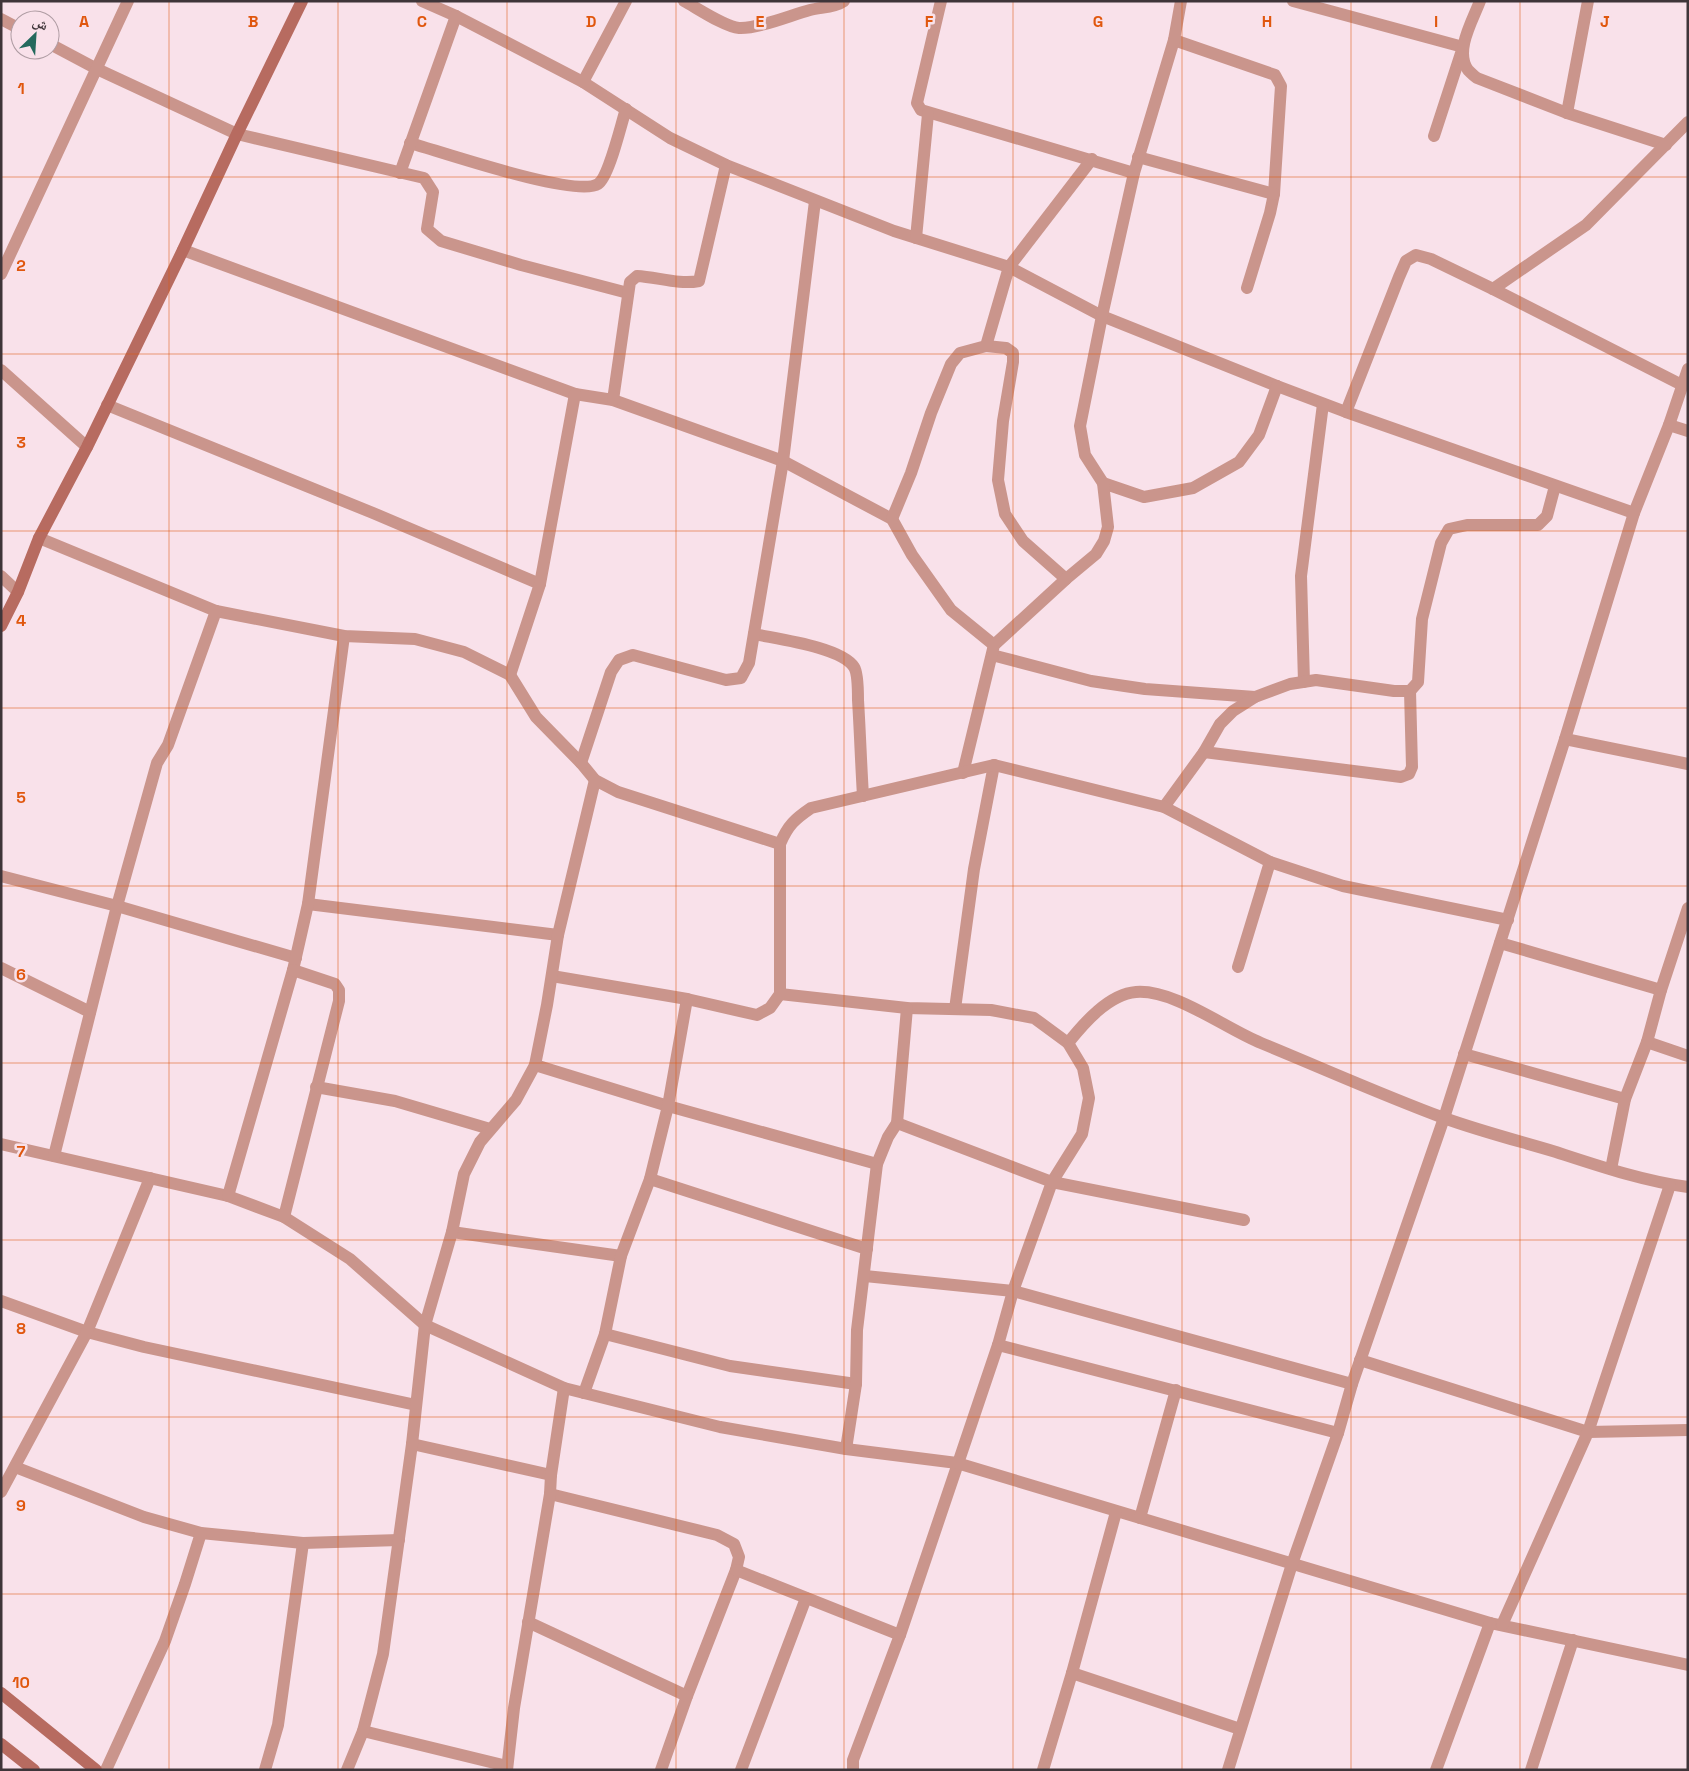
<svg xmlns="http://www.w3.org/2000/svg" width="1689" height="1771" font-family="'Space Grotesk','Noto Naskh Arabic',sans-serif">
  <rect width="100%" height="100%" fill="#f9e1ea"/>
  <g fill="none" stroke-linecap="round" stroke-linejoin="round">
    <g stroke="#ca958c" stroke-width="12">
      <path d="M422,1L456,16L583,82L670,138L726,165L894,231L1009,267L1102,316L1277,386L1346,412L1634,513"/>
      <path d="M684,1C697,8 725,27 739,28C758,29 791,15 810,10C821,7 834,8 844,1"/>
      <path d="M941,1L917,103L921,110L1134,173"/>
      <path d="M1293,1L1463,47L1434,136"/>
      <path d="M1480,1C1473,20 1454,51 1468,70C1471,73 1474,76 1477,78L1567,113L1666,145"/>
      <path d="M1,19L20,29"/>
      <path d="M1174,40L1275,75L1281,86L1274,194L1270,213L1247,288"/>
      <path d="M50,44L97,69L237,134L424,178L433,192L427,229L441,241L521,265L628,293"/>
      <path d="M583,82L626,1"/>
      <path d="M1567,113L1588,1"/>
      <path d="M410,143C442,152 576,198 598,184C609,177 621,124 626,109"/>
      <path d="M1138,157L1274,194"/>
      <path d="M400,173L456,16"/>
      <path d="M916,238L928,114"/>
      <path d="M183,250L575,394L613,400L783,461L892,519L912,555L951,610L994,645"/>
      <path d="M1,274L128,1"/>
      <path d="M1493,289L1586,225L1688,122"/>
      <path d="M986,346L1006,348L1013,353V362L1003,421L998,480L1005,514L1023,541L1066,579"/>
      <path d="M1,370L87,447"/>
      <path d="M613,400L630,282L637,276C657,277 679,285 699,281L726,165"/>
      <path d="M107,405L373,513L540,584"/>
      <path d="M1346,412L1399,277L1406,261L1416,255L1431,259L1493,289L1682,385"/>
      <path d="M1669,425L1688,431"/>
      <path d="M1103,483L1144,497L1193,488L1239,462L1259,435L1277,386"/>
      <path d="M892,519L911,473L931,413L951,364L960,353L986,346L1009,267L1092,159"/>
      <path d="M39,538L216,611L344,636L415,639L464,652L510,675L536,717L581,763L595,780L618,792L780,844"/>
      <path d="M1,576L18,592"/>
      <path d="M754,634C777,639 841,647 854,667C858,673 858,693 858,700C860,732 861,764 863,796"/>
      <path d="M992,655L1091,681L1145,689L1255,697"/>
      <path d="M510,675L540,584L575,394"/>
      <path d="M1304,682L1301,576L1323,404"/>
      <path d="M1565,739L1688,764"/>
      <path d="M1204,752L1401,777L1409,774L1412,767L1410,691"/>
      <path d="M581,763L611,672L619,660L633,655L726,680L741,678L749,663L783,461L815,201"/>
      <path d="M963,773L994,645L1066,579L1096,554L1104,541L1108,527L1103,483L1085,455L1080,426L1102,316L1134,173L1174,40L1181,1"/>
      <path d="M1164,807L1204,752L1220,724L1233,711L1255,697L1290,684L1316,680L1394,691H1410L1418,682L1422,619L1441,543L1449,529L1467,525H1538L1547,516L1555,486"/>
      <path d="M1,876L117,906L296,958"/>
      <path d="M308,904L558,935"/>
      <path d="M1500,943L1661,990"/>
      <path d="M1238,967L1270,862"/>
      <path d="M1,968L90,1012"/>
      <path d="M552,976L687,999"/>
      <path d="M780,994L907,1008L991,1010L1034,1018L1068,1043L1083,1068L1089,1098L1082,1134L1052,1182L1013,1291L998,1345L900,1635L853,1760V1770"/>
      <path d="M955,1009L974,869L994,765"/>
      <path d="M1647,1042L1688,1056"/>
      <path d="M1068,1043C1084,1023 1109,994 1136,992C1174,989 1226,1029 1261,1043C1322,1068 1382,1095 1444,1118C1480,1131 1519,1141 1556,1152C1599,1166 1643,1181 1688,1187"/>
      <path d="M1464,1054L1625,1099"/>
      <path d="M535,1065L668,1106L877,1164"/>
      <path d="M316,1087L395,1101L490,1129"/>
      <path d="M897,1123L1052,1182L1244,1220"/>
      <path d="M1,1144L228,1196L284,1217L350,1259L425,1325L564,1388L720,1427L846,1449L957,1463L1490,1623L1688,1665"/>
      <path d="M54,1156L117,906L157,763L168,745L216,611"/>
      <path d="M1611,1169L1625,1099L1647,1042L1661,990L1688,908"/>
      <path d="M650,1179L867,1249"/>
      <path d="M228,1196L293,970L308,904L344,636"/>
      <path d="M284,1217L339,1001V990L335,984L293,970"/>
      <path d="M452,1232L621,1256"/>
      <path d="M865,1276L1013,1291L1352,1384"/>
      <path d="M1,1301L87,1332L144,1347L416,1405"/>
      <path d="M605,1334L730,1366L856,1384"/>
      <path d="M998,1345L1338,1433"/>
      <path d="M1360,1360L1588,1432L1688,1430"/>
      <path d="M584,1393L605,1334L621,1256L650,1179L668,1106L687,999L757,1015L770,1008L780,994V844C788,825 795,819 811,808L994,765L1164,807L1270,862L1343,886L1508,920"/>
      <path d="M412,1444L551,1475"/>
      <path d="M846,1449L856,1384L857,1330L877,1164L888,1137L897,1123L907,1008"/>
      <path d="M15,1467L144,1517L201,1533L303,1543L399,1540"/>
      <path d="M1,1492L87,1332L150,1178"/>
      <path d="M550,1494L717,1535L734,1544L739,1557L736,1570L687,1696L661,1770"/>
      <path d="M1140,1518L1176,1390"/>
      <path d="M736,1570L900,1635"/>
      <path d="M528,1622L687,1696"/>
      <path d="M1502,1625L1588,1432L1670,1185"/>
      <path d="M1072,1673L1240,1729"/>
      <path d="M363,1731L507,1766"/>
      <path d="M106,1770L165,1641L185,1584L201,1533"/>
      <path d="M265,1770L278,1725L303,1543"/>
      <path d="M347,1770L363,1731L383,1654L412,1444L425,1325L452,1232L464,1174L480,1142L516,1100L535,1065L547,1005L558,935L595,780"/>
      <path d="M507,1770L514,1708L550,1494L551,1475L564,1388"/>
      <path d="M741,1770L806,1598"/>
      <path d="M1043,1770L1072,1673L1116,1512"/>
      <path d="M1228,1770L1292,1564L1338,1433L1352,1384L1444,1118L1565,739L1634,513L1669,425L1688,369"/>
      <path d="M1436,1770L1490,1623"/>
      <path d="M1531,1770L1573,1640"/>
    </g>
    <g stroke="#b76b60" stroke-width="12">
      <path d="M1,626L18,592L39,538L87,447L183,250L237,134L302,1"/>
      <path d="M1,1693L96,1770"/>
      <path d="M1,1744L34,1770"/>
    </g>
  </g>
  <path fill="none" stroke="#e0570e" stroke-width="1" stroke-opacity="0.55" d="M169,1V1770M338,1V1770M507,1V1770M676,1V1770M844,1V1770M1013,1V1770M1182,1V1770M1351,1V1770M1520,1V1770M1,177H1688M1,354H1688M1,531H1688M1,708H1688M1,886H1688M1,1063H1688M1,1240H1688M1,1417H1688M1,1594H1688"/>
  <g font-size="16" text-anchor="middle" font-weight="bold" fill="#e0570e" stroke="#f9e1ea" stroke-width="5" stroke-linejoin="round" paint-order="stroke">
    <text x="84" y="27">A</text>
    <text x="253" y="27">B</text>
    <text x="422" y="27">C</text>
    <text x="591" y="27">D</text>
    <text x="760" y="27">E</text>
    <text x="929" y="27">F</text>
    <text x="1098" y="27">G</text>
    <text x="1267" y="27">H</text>
    <text x="1436" y="27">I</text>
    <text x="1605" y="27">J</text>
    <text x="21" y="94">1</text>
    <text x="21" y="271">2</text>
    <text x="21" y="448">3</text>
    <text x="21" y="626">4</text>
    <text x="21" y="803">5</text>
    <text x="21" y="980">6</text>
    <text x="21" y="1157">7</text>
    <text x="21" y="1334">8</text>
    <text x="21" y="1511">9</text>
    <text x="21" y="1688">10</text>
  </g>
  <rect width="1689" height="1771" fill="none" stroke="#3f3539" stroke-width="5"/>
  <g transform="translate(35 35) rotate(25)"><circle r="24" fill="#f9e1ea" stroke="#af9ca3"/>
  <path d="M0-4L9 19L0 12L-9 19Z" fill="#24695d"/>
  <text y="-8" font-size="14" font-weight="bold" text-anchor="middle" fill="#3f3539">ش</text>
  </g>
</svg>
